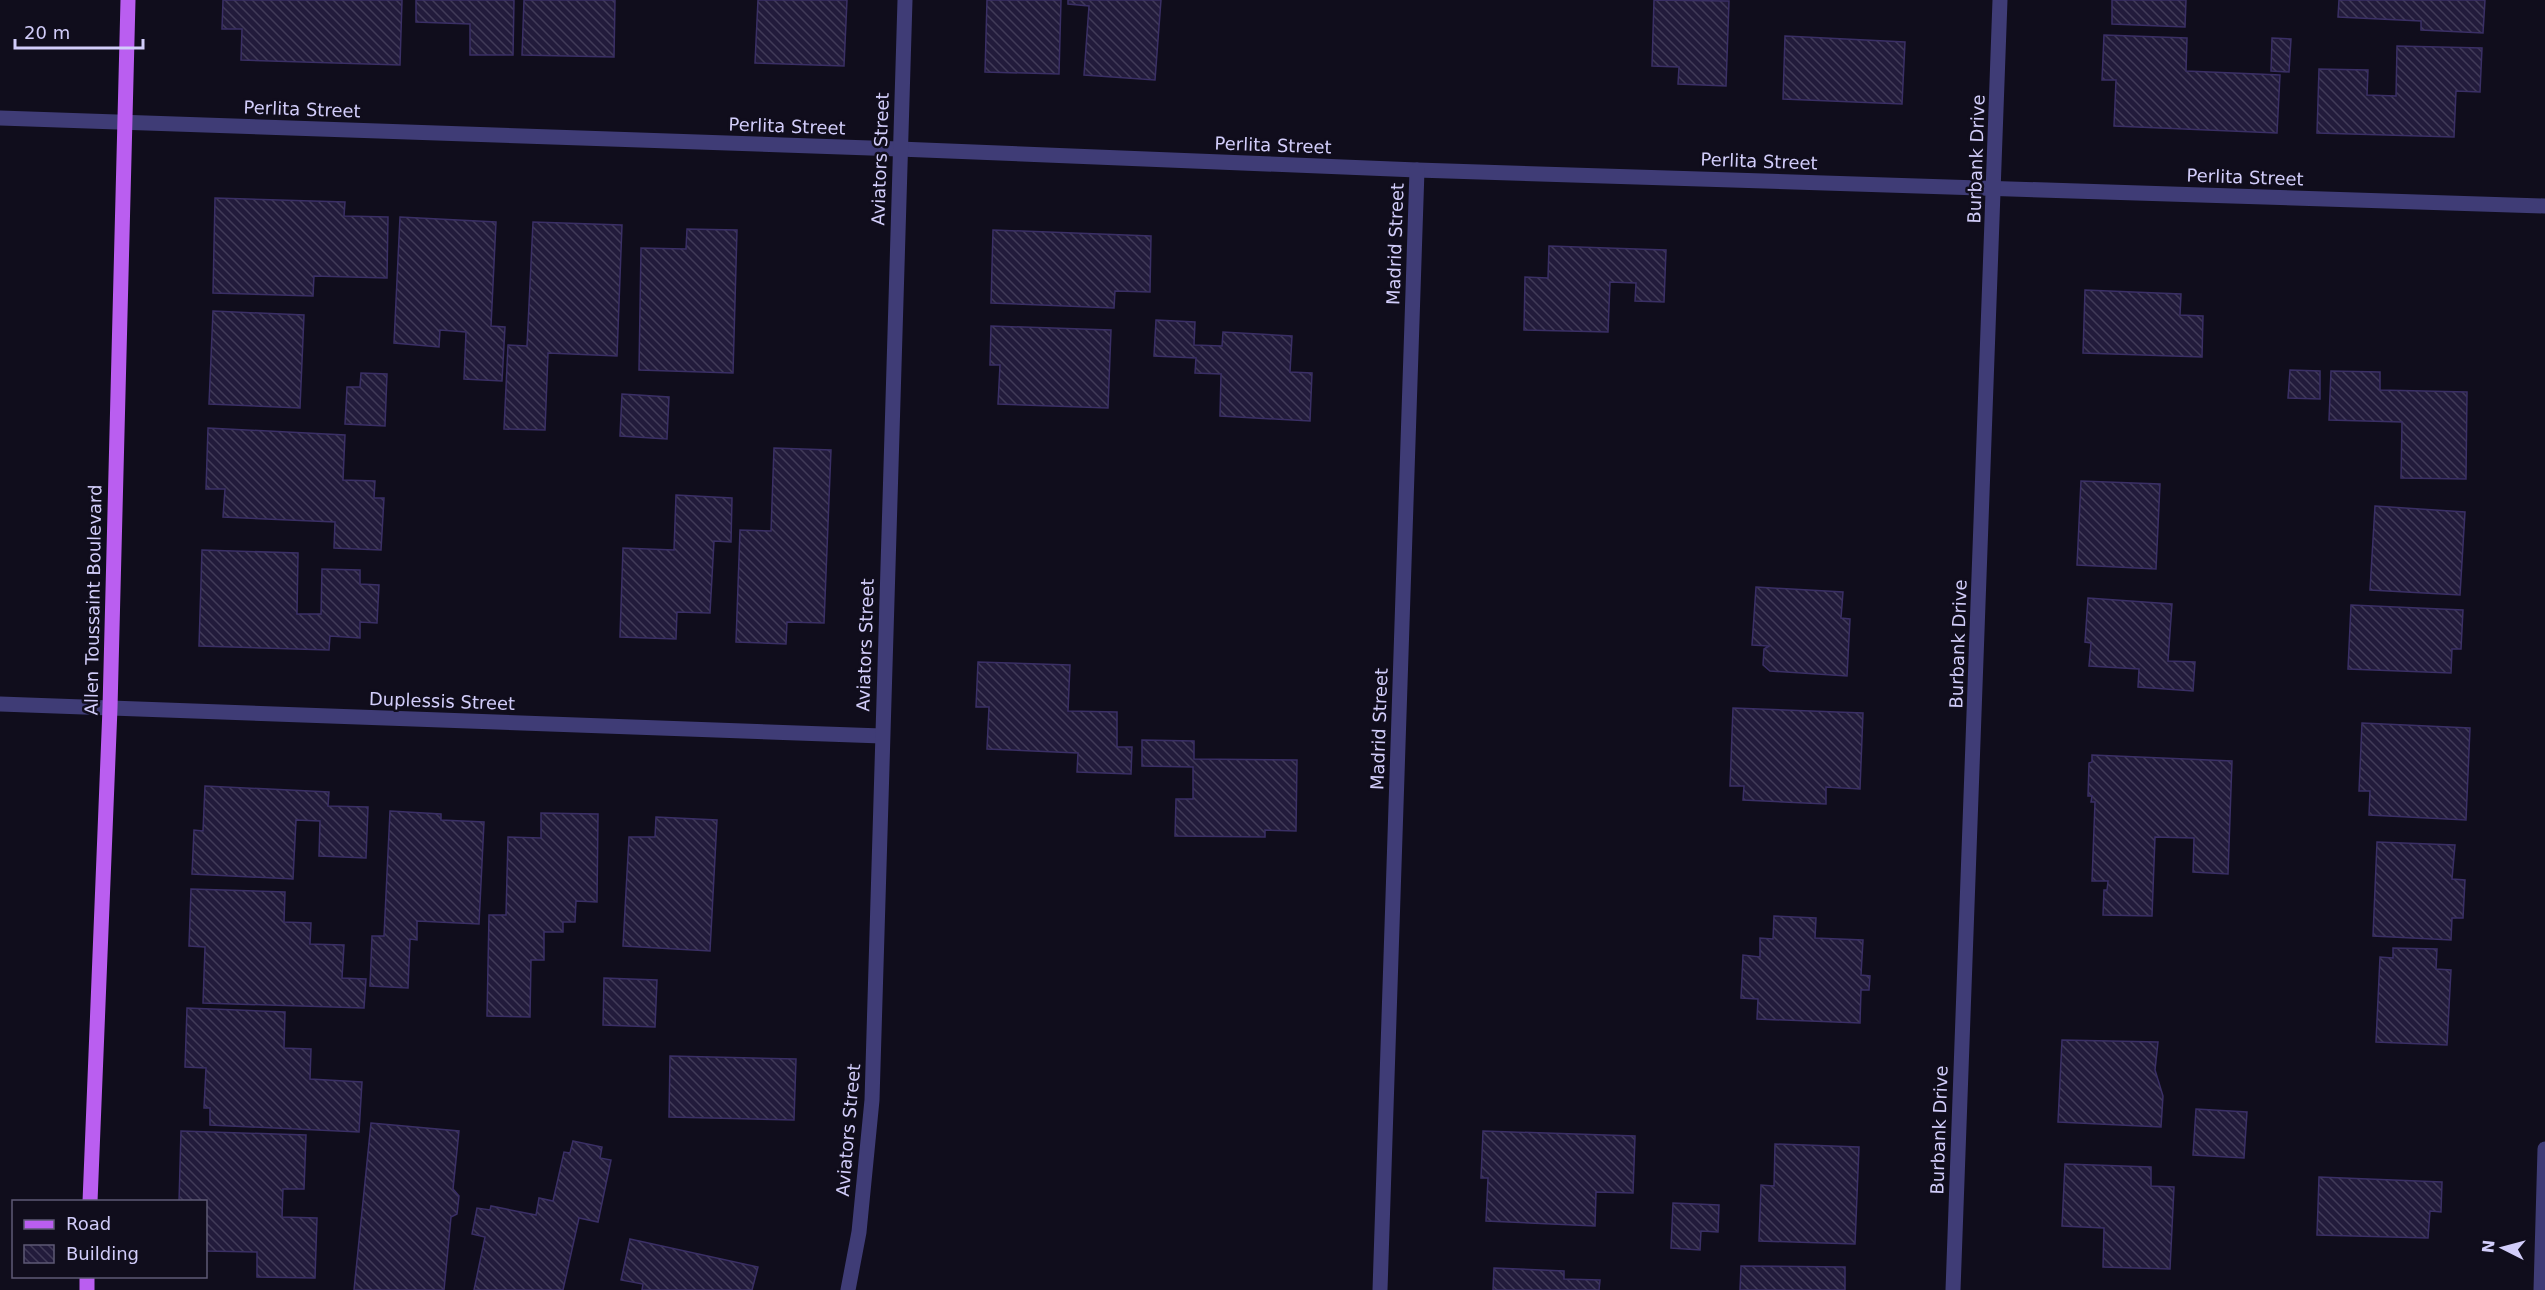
<svg xmlns="http://www.w3.org/2000/svg" width="2545" height="1290" font-family="'DejaVu Sans',sans-serif">
  <defs>
    <pattern id="building-back-hatch" width="6" height="6" patternUnits="userSpaceOnUse" patternTransform="scale(1.5)"><rect width="6" height="6" fill="#221b3b"/><path d="M-1 5l2 2M0 0l6 6M5-1l2 2" fill="none" stroke="#413b58"/></pattern>
  </defs>
  <rect width="100%" height="100%" fill="#100d1c"/>
  <g fill="url(#building-back-hatch)" stroke="#3a2f65" stroke-width="1.5">
    <path d="M223,0H402L400,65L241,60L242,29H222Z"/>
    <path d="M416,0H514L513,55H470V24L416,22Z"/>
    <path d="M524,0H615L614,57L522,55Z"/>
    <path d="M758,0H847L844,66L755,63Z"/>
    <path d="M987,0H1061L1059,74L985,72Z"/>
    <path d="M1068,0H1161L1155,80L1084,75L1089,6L1068,4Z"/>
    <path d="M1654,0L1729,1L1726,86L1678,84L1679,67L1652,66Z"/>
    <path d="M2112,0H2186L2185,27L2112,24Z"/>
    <path d="M2339,0H2485L2483,33L2421,30V21L2338,17Z"/>
    <path d="M2104,35L2187,38L2186,71L2280,75L2277,133L2114,126L2116,80H2102Z"/>
    <path d="M1785,36L1905,42L1902,104L1783,99Z"/>
    <path d="M2272,38L2291,39L2289,72L2271,71Z"/>
    <path d="M2397,46L2482,48L2480,92L2456,91L2454,137L2317,133L2319,69L2368,70L2367,95L2396,96Z"/>
    <path d="M215,198L345,202L344,216L388,217L387,278L314,276L313,296L213,293Z"/>
    <path d="M400,217L496,222L491,326L505,327L502,381L464,379L466,332L440,330L439,347L394,343Z"/>
    <path d="M533,222L622,225L617,356L548,353L545,430L504,429L508,345L527,346Z"/>
    <path d="M687,229L737,230L733,373L639,370L641,248L686,249Z"/>
    <path d="M993,230L1151,236L1150,292L1115,291L1114,308L991,303Z"/>
    <path d="M1549,246L1666,250L1664,302L1635,301L1636,283L1610,282L1608,332L1524,330L1525,277L1548,278Z"/>
    <path d="M2085,290L2181,294L2180,315L2203,316L2202,357L2083,353Z"/>
    <path d="M213,311L304,315L300,408L209,404Z"/>
    <path d="M1156,320L1195,322L1194,345L1222,346L1223,332L1292,336L1290,372L1312,373L1310,421L1220,416L1221,374L1195,373L1196,358L1154,356Z"/>
    <path d="M991,326L1111,330L1108,408L998,404L1000,365H990Z"/>
    <path d="M2290,370L2320,371V399L2288,398Z"/>
    <path d="M2331,371L2380,372V390L2467,392L2466,479L2401,478L2402,422L2329,420Z"/>
    <path d="M361,373L387,374L385,426L345,424L347,387H360Z"/>
    <path d="M622,394L669,397L667,439L620,436Z"/>
    <path d="M208,428L345,435L343,480L375,481L374,498H384L381,550L334,548L335,522L223,517L225,489H206Z"/>
    <path d="M774,448L831,450L824,623L787,622L786,644L736,642L740,530L771,531Z"/>
    <path d="M2081,481L2160,484L2156,569L2077,565Z"/>
    <path d="M676,495L732,498L731,542L714,541L710,613L677,612L676,639L620,637L623,548L674,550Z"/>
    <path d="M2375,506L2465,512L2460,595L2370,590Z"/>
    <path d="M202,550L298,553L297,614H321L322,569L360,570V584L379,585L377,623L360,622V638L330,636L329,650L199,646Z"/>
    <path d="M1756,587L1843,592L1841,618L1850,619L1847,676L1770,671L1763,665L1764,649L1769,646L1752,645Z"/>
    <path d="M2088,598L2172,604L2168,661L2195,662L2193,691L2138,687L2139,669L2089,666L2091,643L2085,642Z"/>
    <path d="M2351,605L2463,610L2461,649H2452L2451,673L2348,669Z"/>
    <path d="M978,662L1070,665L1068,711L1117,712V747H1132L1131,774L1077,772L1078,753L987,749L989,707H976Z"/>
    <path d="M1733,708L1863,713L1860,789L1826,787V804L1743,800L1744,786H1730Z"/>
    <path d="M2362,723L2470,728L2466,820L2369,815L2370,791H2359Z"/>
    <path d="M1142,740L1194,741V759L1297,760L1296,831L1265,830V837L1175,836L1176,799H1193V767L1142,766Z"/>
    <path d="M2092,755L2232,761L2228,874L2193,872L2194,838L2155,837L2152,916L2103,915L2104,890H2107L2108,881H2092L2095,802H2091L2092,796H2088L2089,763L2092,762Z"/>
    <path d="M205,786L329,792L328,806L368,807L366,858L319,856L320,821L296,820L293,879L192,874L194,830L203,831Z"/>
    <path d="M390,811L441,814V820L484,822L479,924L417,921V940L410,939L408,988L370,986L372,936H384Z"/>
    <path d="M541,813L598,814L597,902L576,901L575,922H563V932H544V960H531L530,1017L487,1016L489,915H506L508,837L541,838Z"/>
    <path d="M656,817L717,820L710,951L623,946L629,837H655Z"/>
    <path d="M2377,842L2455,845L2452,879L2465,880L2463,918H2452L2451,940L2373,936Z"/>
    <path d="M191,889L285,892L284,922L311,923L310,944L344,945L342,978L366,979L364,1008L203,1003L205,947L189,946Z"/>
    <path d="M1774,916L1816,918L1815,938L1863,940L1861,975L1870,976L1869,990H1861L1860,1023L1757,1019L1758,999L1741,998L1743,955L1760,957V938L1773,939Z"/>
    <path d="M2393,948L2437,949L2436,969L2451,970L2447,1045L2376,1042L2380,957L2393,958Z"/>
    <path d="M604,978L657,980L655,1027L603,1025Z"/>
    <path d="M187,1008L285,1012L284,1048L311,1049L310,1079L362,1082L359,1132L210,1125V1108H204L206,1068L185,1067Z"/>
    <path d="M2062,1040L2158,1042L2155,1070L2163,1096L2161,1127L2058,1122Z"/>
    <path d="M670,1056L796,1059L794,1120L669,1117Z"/>
    <path d="M2196,1109L2247,1112L2244,1158L2193,1155Z"/>
    <path d="M371,1123L459,1131L453,1189L459,1196L457,1214L451,1217L444,1290H354Z"/>
    <path d="M181,1131L306,1135L304,1189H283L282,1217L317,1218L315,1278L257,1277V1252L206,1251V1202H179Z"/>
    <path d="M1483,1131L1635,1136L1633,1193L1596,1192L1595,1226L1486,1221L1488,1178H1481Z"/>
    <path d="M573,1141L602,1147L600,1158L611,1160L598,1222L579,1218L563,1290H474L485,1237L472,1234L477,1208L490,1210L491,1206L536,1215L539,1198L553,1201L564,1152L570,1153Z"/>
    <path d="M1775,1144L1859,1147L1855,1244L1759,1241L1761,1185L1774,1186Z"/>
    <path d="M2065,1164L2151,1167V1186L2174,1187L2170,1269L2103,1267L2104,1228L2062,1226Z"/>
    <path d="M2319,1177L2442,1182L2441,1212L2430,1211L2428,1238L2317,1235Z"/>
    <path d="M1673,1203L1719,1205L1718,1232L1701,1231L1700,1250L1671,1248Z"/>
    <path d="M630,1239L758,1267L752,1290H642L643,1284L621,1280Z"/>
    <path d="M1741,1266L1845,1267V1290H1740Z"/>
    <path d="M1494,1268L1564,1271V1279L1600,1280L1599,1290H1493Z"/>
  </g>
  <g fill="none" stroke-linecap="round" stroke-linejoin="round">
    <g stroke="#3f3c76" stroke-width="15">
      <path d="M0,118L899,149L1417,170L2545,206"/>
      <path d="M0,704L882,736"/>
      <path d="M848,1290L859,1232L872,1100L905,0"/>
      <path d="M1380,1290L1417,170"/>
      <path d="M1953,1290L2000,0"/>
      <path d="M2541,1290L2545,1149"/>
    </g>
    <g stroke="#ba5ef0" stroke-width="15">
      <path d="M90,1202L110,708L128,0"/>
      <path d="M87,1290V1276"/>
    </g>
  </g>
  <g text-anchor="middle" dominant-baseline="central" stroke-width="5" stroke-linejoin="round" paint-order="stroke">
    <g font-size="18" fill="#d2cdfa" stroke="#100d1c">
      <text transform="translate(302 109) rotate(2)">Perlita Street</text>
      <text transform="translate(787 126) rotate(2)">Perlita Street</text>
      <text transform="translate(1273 145) rotate(2)">Perlita Street</text>
      <text transform="translate(880 159) rotate(-88)">Aviators Street</text>
      <text transform="translate(1976 159) rotate(-88)">Burbank Drive</text>
      <text transform="translate(1759 161) rotate(2)">Perlita Street</text>
      <text transform="translate(2245 177) rotate(2)">Perlita Street</text>
      <text transform="translate(1395 244) rotate(-88)">Madrid Street</text>
      <text transform="translate(93 600) rotate(-89)">Allen Toussaint Boulevard</text>
      <text transform="translate(1958 644) rotate(-88)">Burbank Drive</text>
      <text transform="translate(865 645) rotate(-88)">Aviators Street</text>
      <text transform="translate(442 701) rotate(2)">Duplessis Street</text>
      <text transform="translate(1379 729) rotate(-88)">Madrid Street</text>
      <text transform="translate(848 1130) rotate(-85)">Aviators Street</text>
      <text transform="translate(1939 1130) rotate(-88)">Burbank Drive</text>
    </g>
  </g>
  <rect x="12" y="1200" width="195" height="78" fill="#100d1c" stroke="#5e5a75" stroke-width="1.5"/>
  <rect x="24" y="1220" width="30" height="9" fill="#ba5ef0" stroke="#5e5a75" stroke-width="1.5"/>
  <text x="66" y="1230" font-size="18" fill="#d2cdfa">Road</text>
  <rect x="24" y="1245" width="30" height="18" fill="url(#building-back-hatch)" stroke="#5e5a75" stroke-width="1.5"/>
  <text x="66" y="1260" font-size="18" fill="#d2cdfa">Building</text>
  <g transform="translate(2503 1248) rotate(276)" stroke="#100d1c" stroke-width="4.5" paint-order="stroke">
  <path d="M0-4.5L10 22L0 15L-10 22Z" fill="#d2cdfa"/>
  <text y="-9" font-size="16" font-weight="bold" text-anchor="middle" fill="#d2cdfa">N</text>
  </g>
  <path d="M15 39v9h128v-9" fill="none" stroke="#d2cdfa" stroke-width="3"/>
  <text x="24" y="39" font-size="18" fill="#d2cdfa" stroke="#100d1c" stroke-width="4.5" paint-order="stroke">20 m</text>
</svg>
